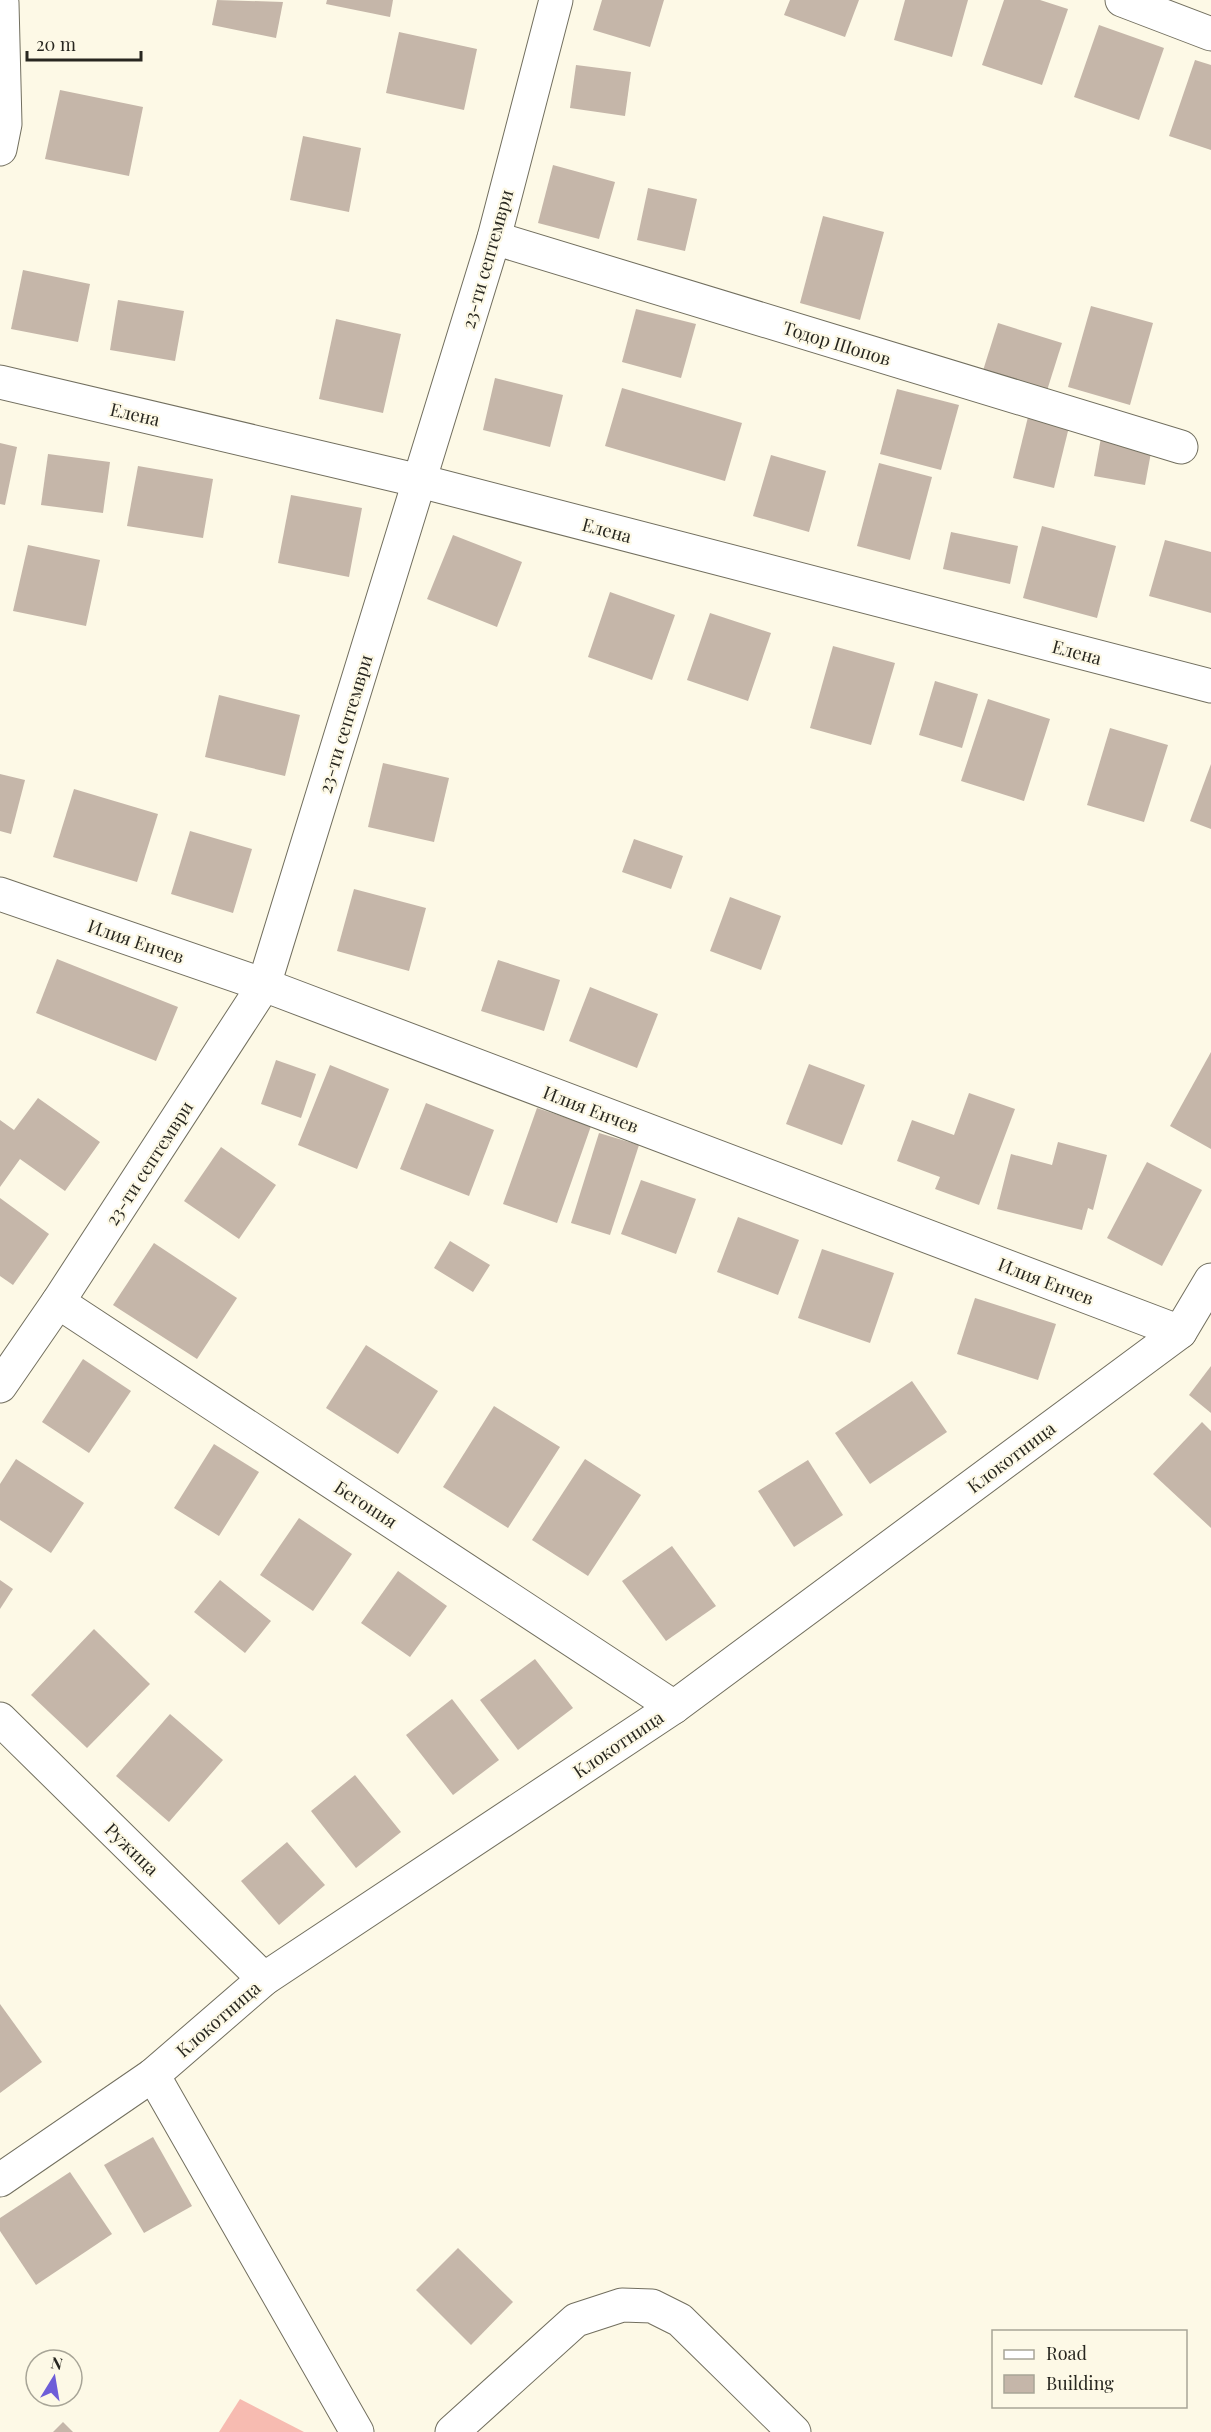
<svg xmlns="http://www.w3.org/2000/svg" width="1211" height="2432" font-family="'Playfair Display',serif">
  <rect width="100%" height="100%" fill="#fdf9e6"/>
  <path fill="#f7bbb1" d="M240,2399L304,2432H219Z"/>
  <g fill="#c5b6a9">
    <path d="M217,0L283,2L276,38L212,25Z"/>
    <path d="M327,0H393L390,17L326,4Z"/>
    <path d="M602,0H664L650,47L593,30Z"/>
    <path d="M790,0H859L845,37L784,15Z"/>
    <path d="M905,0H968L952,57L894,40Z"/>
    <path d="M1004,0H1040L1068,9L1042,85L982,65Z"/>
    <path d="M1099,25L1164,48L1139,120L1074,97Z"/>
    <path d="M399,32L477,49L464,110L386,93Z"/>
    <path d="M1195,60L1211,65V150L1169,136Z"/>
    <path d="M576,65L631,72L625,116L570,108Z"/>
    <path d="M60,90L143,107L129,176L45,159Z"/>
    <path d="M303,136L361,148L349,212L290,200Z"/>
    <path d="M553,165L615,182L599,239L538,223Z"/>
    <path d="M648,188L697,199L685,251L637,240Z"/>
    <path d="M823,216L884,232L860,320L800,303Z"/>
    <path d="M23,270L90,284L78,342L11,329Z"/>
    <path d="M118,300L184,311L175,361L110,350Z"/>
    <path d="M1091,306L1153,323L1130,405L1068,387Z"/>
    <path d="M636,309L696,324L681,378L622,362Z"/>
    <path d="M336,319L401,334L383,413L319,399Z"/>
    <path d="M998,323L1062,343L1044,400L980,380Z"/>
    <path d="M495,378L563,395L550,447L483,430Z"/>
    <path d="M622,388L742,423L725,481L605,446Z"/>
    <path d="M897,389L959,405L941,470L880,454Z"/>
    <path d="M1028,417L1069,427L1054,488L1013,478Z"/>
    <path d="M1101,438L1152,447L1145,485L1094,476Z"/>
    <path d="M0,443L17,447L5,505L0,504Z"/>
    <path d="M48,454L110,462L103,513L41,505Z"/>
    <path d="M771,455L826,471L809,532L753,516Z"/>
    <path d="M879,463L932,477L910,560L857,546Z"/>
    <path d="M138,466L213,479L203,538L127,526Z"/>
    <path d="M291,495L362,508L349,577L278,563Z"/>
    <path d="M1042,526L1116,546L1097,618L1023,598Z"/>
    <path d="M951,532L1018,546L1010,584L943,569Z"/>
    <path d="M453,535L522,562L497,627L427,599Z"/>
    <path d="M1165,540L1211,552V613L1149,596Z"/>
    <path d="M28,545L100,560L86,626L13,611Z"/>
    <path d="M610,592L675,615L652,680L588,657Z"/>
    <path d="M710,613L771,633L748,701L687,680Z"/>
    <path d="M833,646L895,663L871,745L810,728Z"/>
    <path d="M935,681L978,694L962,748L919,735Z"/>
    <path d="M219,695L300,715L285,776L205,757Z"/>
    <path d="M988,699L1050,719L1024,801L961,781Z"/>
    <path d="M1110,728L1168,745L1144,822L1087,805Z"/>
    <path d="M383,763L449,778L434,842L368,827Z"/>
    <path d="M1211,764V829L1190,821Z"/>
    <path d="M0,774L25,780L11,834L0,831Z"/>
    <path d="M74,789L158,814L137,882L53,857Z"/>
    <path d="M190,831L252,849L233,913L171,894Z"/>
    <path d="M634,839L683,856L671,889L622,872Z"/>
    <path d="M354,889L426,908L409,971L337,951Z"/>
    <path d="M730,897L781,916L761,970L710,951Z"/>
    <path d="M57,959L178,1007L156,1061L36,1013Z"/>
    <path d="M498,960L560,980L544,1031L481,1011Z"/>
    <path d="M590,987L658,1014L637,1068L569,1041Z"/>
    <path d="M1211,1052V1149L1170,1126Z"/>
    <path d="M276,1060L316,1074L301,1118L261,1104Z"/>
    <path d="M809,1064L865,1085L842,1145L786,1124Z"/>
    <path d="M330,1065L389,1089L357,1169L298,1145Z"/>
    <path d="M969,1093L1015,1109L979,1205L935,1189L940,1177L897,1161L912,1120L954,1135Z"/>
    <path d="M38,1098L100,1142L65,1191L20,1159L0,1187V1120L14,1130Z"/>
    <path d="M426,1103L494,1130L469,1196L400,1169Z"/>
    <path d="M537,1108L591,1126L557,1223L503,1204Z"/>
    <path d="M599,1133L639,1145L610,1235L571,1223Z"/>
    <path d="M1058,1142L1107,1155L1093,1210L1088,1208L1082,1230L997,1209L1011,1154L1052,1165Z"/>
    <path d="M221,1147L276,1185L239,1239L184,1201Z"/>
    <path d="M1147,1162L1202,1190L1162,1266L1107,1238Z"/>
    <path d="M641,1180L696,1199L676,1254L621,1234Z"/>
    <path d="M0,1198L49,1234L13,1285L0,1276Z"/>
    <path d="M738,1217L799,1240L778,1295L717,1272Z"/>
    <path d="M450,1241L490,1265L473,1292L434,1268Z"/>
    <path d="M154,1243L237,1298L197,1359L113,1305Z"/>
    <path d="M822,1249L894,1273L870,1343L798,1318Z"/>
    <path d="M975,1298L1056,1324L1038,1380L957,1354Z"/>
    <path d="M366,1345L438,1391L398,1454L326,1408Z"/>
    <path d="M83,1359L131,1391L89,1453L42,1422Z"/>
    <path d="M1211,1366V1413L1189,1395Z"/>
    <path d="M912,1381L947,1432L870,1484L835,1433Z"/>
    <path d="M494,1406L560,1447L508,1528L443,1487Z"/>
    <path d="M1202,1422L1211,1431V1528L1153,1474Z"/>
    <path d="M214,1444L259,1472L219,1536L174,1508Z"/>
    <path d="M16,1459L84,1503L51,1553L0,1520V1484Z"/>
    <path d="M585,1459L641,1495L588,1576L532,1540Z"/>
    <path d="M808,1460L843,1515L794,1547L758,1491Z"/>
    <path d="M299,1518L352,1554L313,1611L260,1575Z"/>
    <path d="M672,1546L716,1606L666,1641L622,1581Z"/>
    <path d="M398,1571L447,1606L410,1657L361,1623Z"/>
    <path d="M0,1580L13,1589L0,1609Z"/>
    <path d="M220,1580L271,1621L245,1653L194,1612Z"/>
    <path d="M94,1629L150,1684L87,1748L31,1695Z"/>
    <path d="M535,1659L573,1708L518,1750L480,1700Z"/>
    <path d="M452,1699L499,1760L453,1795L406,1735Z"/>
    <path d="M170,1714L223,1760L169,1822L116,1776Z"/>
    <path d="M355,1775L401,1832L356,1868L311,1811Z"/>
    <path d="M287,1842L325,1885L279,1925L241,1881Z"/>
    <path d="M0,2004L42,2062L0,2093Z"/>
    <path d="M153,2137L192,2206L144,2233L104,2165Z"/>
    <path d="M70,2172L112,2234L36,2285L0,2231V2218Z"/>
    <path d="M458,2248L513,2302L471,2345L416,2290Z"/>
    <path d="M63,2422L73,2432H53Z"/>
  </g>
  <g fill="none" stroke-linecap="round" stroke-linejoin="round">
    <defs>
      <g id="minor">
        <path d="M1122,0L1211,34"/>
        <path d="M0,149L5,124L2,3L0,0"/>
        <path d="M494,238L1181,447"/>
        <path d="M0,382L420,481L1211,686"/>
        <path d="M0,894L264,985L1180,1332"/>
        <path d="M58,1302L674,1707"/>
        <path d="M0,1386L58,1302L264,985L494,238L556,0"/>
        <path d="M0,1719L264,1979"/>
        <path d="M153,2075L357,2432"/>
        <path d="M0,2180L153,2075L264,1979L674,1707L1180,1332L1211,1280"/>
        <path d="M452,2432L576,2320L622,2305L652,2306L680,2320L794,2432"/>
      </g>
    </defs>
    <use href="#minor" stroke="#726f5f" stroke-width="35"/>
    <use href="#minor" stroke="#fff" stroke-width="33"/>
  </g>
  <g text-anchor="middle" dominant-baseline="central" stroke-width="4.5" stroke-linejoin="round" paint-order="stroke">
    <g font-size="18" fill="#282720" stroke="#fdf9e6">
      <text transform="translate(487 259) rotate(-74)">23-ти септември</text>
      <text transform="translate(837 343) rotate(17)">Тодор Шопов</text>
      <text transform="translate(135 414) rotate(13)">Елена</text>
      <text transform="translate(607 530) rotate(15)">Елена</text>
      <text transform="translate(1077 652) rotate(15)">Елена</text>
      <text transform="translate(345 724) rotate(-73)">23-ти септември</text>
      <text transform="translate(136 941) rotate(19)">Илия Енчев</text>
      <text transform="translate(591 1109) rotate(21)">Илия Енчев</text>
      <text transform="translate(149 1163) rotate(-57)">23-ти септември</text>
      <text transform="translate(1046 1281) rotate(21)">Илия Енчев</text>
      <text transform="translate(1011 1457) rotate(-37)">Клокотница</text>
      <text transform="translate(366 1504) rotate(33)">Бегония</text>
      <text transform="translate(618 1744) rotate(-34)">Клокотница</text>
      <text transform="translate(132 1849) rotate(44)">Ружица</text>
      <text transform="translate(218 2019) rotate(-41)">Клокотница</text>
    </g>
  </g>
  <rect x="992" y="2330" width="195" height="78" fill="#fdf9e6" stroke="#a8a597" stroke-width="1.5"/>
  <rect x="1004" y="2350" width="30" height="9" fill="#ffffff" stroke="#a8a597" stroke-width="1.5"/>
  <text x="1046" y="2360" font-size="18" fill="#282720">Road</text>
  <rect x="1004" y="2375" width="30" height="18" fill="#c5b6a9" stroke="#a8a597" stroke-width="1.5"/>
  <text x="1046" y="2390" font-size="18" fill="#282720">Building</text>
  <g transform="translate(54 2378) rotate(11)"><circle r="28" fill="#fdf9e6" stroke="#a8a597" stroke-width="1.5"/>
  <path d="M0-4.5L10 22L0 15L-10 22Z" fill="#6e5ed8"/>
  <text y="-9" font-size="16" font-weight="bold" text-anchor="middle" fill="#282720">N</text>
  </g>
  <path d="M27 51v9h114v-9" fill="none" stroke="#282720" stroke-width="3"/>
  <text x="36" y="51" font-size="18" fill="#282720" stroke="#fdf9e6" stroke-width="4.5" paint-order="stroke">20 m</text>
</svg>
